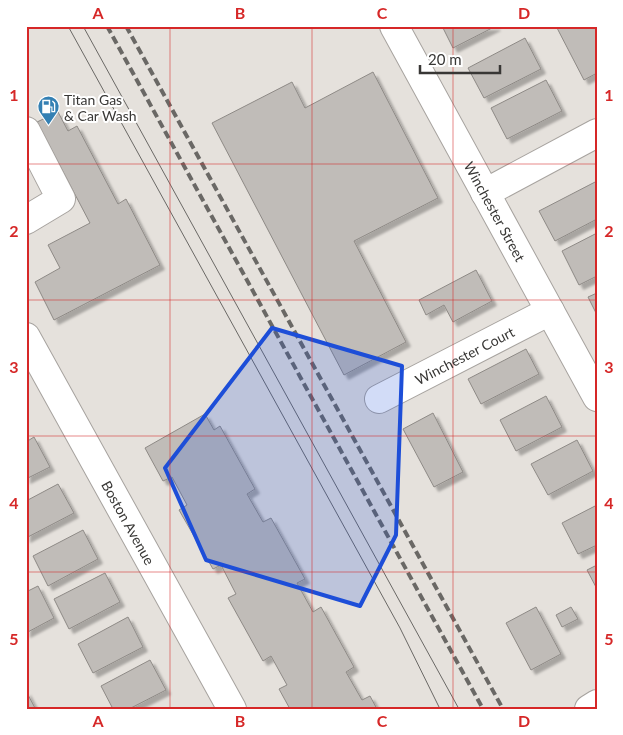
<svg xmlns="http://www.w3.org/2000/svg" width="623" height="735" font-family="Lato,sans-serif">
  <defs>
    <filter id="shadow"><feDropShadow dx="4.5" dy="4.5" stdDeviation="1" flood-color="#0004"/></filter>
  </defs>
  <rect width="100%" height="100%" fill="#e5e1dc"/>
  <g fill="#c0bcb8" stroke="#8e8a86" filter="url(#shadow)">
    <path d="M442,26H496L453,48Z"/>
    <path d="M556,26H597V73L584,80Z"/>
    <path d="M525,38L541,69L484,98L468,68Z"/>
    <path d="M373,72L438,198L354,241L406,342L344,375L212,123L292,82L305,108Z"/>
    <path d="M546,80L562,111L507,139L491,108Z"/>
    <path d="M58,112L68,131L77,126L118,204L126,199L160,265L54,320L35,282L60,268L48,245L90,223L37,122Z"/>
    <path d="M597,181V219L555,241L539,211Z"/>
    <path d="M597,233V276L579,285L562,251Z"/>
    <path d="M476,270L492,301L453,322L444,305L426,315L419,300Z"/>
    <path d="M597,293V315L588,297Z"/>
    <path d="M526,349L539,374L481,404L468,379Z"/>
    <path d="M546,396L562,427L516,451L500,420Z"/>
    <path d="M433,413L463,472L434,487L403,429Z"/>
    <path d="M205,414L214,430L220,426L255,489L247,494L263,522L271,518L305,579L297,583L313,612L321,607L354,667L346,672L362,700L370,696L377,709H290L279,689L287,685L271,656L263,661L228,598L236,594L221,565L213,569L179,510L187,505L172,477L163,481L145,448Z"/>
    <path d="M34,437L50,467L26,479V442Z"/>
    <path d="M577,440L593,471L548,495L531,464Z"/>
    <path d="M58,484L74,513L26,538V501Z"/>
    <path d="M597,505V545L578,554L562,523Z"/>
    <path d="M83,530L98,559L48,586L33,556Z"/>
    <path d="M597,565V589L587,570Z"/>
    <path d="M105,573L120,602L69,629L54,599Z"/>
    <path d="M38,586L54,618L26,633V592Z"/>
    <path d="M536,607L561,654L531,670L506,623Z"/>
    <path d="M571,607L578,619L562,627L556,615Z"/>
    <path d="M128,617L143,647L93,673L78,644Z"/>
    <path d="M150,660L166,690L129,709H113L101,686Z"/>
    <path d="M26,691L35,708L33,709H26Z"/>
  </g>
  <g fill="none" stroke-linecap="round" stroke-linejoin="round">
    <defs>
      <g id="minor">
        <path id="s1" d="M394,26L597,397"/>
        <path d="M26,131L61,199L26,220"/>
        <path d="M485,193L597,133"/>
        <path id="s2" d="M26,337L232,709"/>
        <path id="s3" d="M379,399L550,311"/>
        <path d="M589,709L597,704"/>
      </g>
    </defs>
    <use href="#minor" stroke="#a7a39f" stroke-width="30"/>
    <use href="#minor" stroke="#fff" stroke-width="28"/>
    <g stroke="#6a6865" stroke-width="1">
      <path d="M68,26L400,628L440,709"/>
      <path d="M83,26L459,709"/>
    </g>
    <g stroke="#6a6865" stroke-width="4" stroke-dasharray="8 4" stroke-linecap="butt">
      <path d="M107,26L483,709"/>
      <path d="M126,26L503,709"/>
    </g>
  </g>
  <path fill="#1d4ed8" fill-opacity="0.2" stroke="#1d4ed8" stroke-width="4" stroke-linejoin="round" d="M272,328L402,366L396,535L360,606L206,560L165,468Z"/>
  <path fill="none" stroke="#d62828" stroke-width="1" stroke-opacity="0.55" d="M170,26V709M312,26V709M453,26V709M26,164H597M26,300H597M26,436H597M26,572H597"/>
  <defs>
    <symbol id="fuel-pin" viewBox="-11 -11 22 30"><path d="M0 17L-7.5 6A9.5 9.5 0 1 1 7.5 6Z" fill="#3480b3" stroke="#fff"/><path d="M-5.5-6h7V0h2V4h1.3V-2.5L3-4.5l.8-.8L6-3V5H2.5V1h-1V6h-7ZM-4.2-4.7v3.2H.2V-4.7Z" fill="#fff"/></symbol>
  </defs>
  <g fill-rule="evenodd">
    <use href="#fuel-pin" x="36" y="94" width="25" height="34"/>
  </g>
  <g text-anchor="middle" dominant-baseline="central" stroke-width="4" stroke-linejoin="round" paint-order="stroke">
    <g font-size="14" fill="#383735" stroke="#fff" text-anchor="start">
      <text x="64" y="99">Titan Gas<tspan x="64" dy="16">&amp; Car Wash</tspan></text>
    </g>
    <g font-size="14" fill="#383735" stroke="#fff">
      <text stroke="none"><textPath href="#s1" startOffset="211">Winchester Street</textPath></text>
      <text stroke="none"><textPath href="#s3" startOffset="96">Winchester Court</textPath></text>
      <text stroke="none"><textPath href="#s2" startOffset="212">Boston Avenue</textPath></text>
    </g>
  </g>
  <rect width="623" height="735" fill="none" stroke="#ffffff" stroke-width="55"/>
  <path d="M420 65v8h80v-8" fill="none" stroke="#383735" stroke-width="2.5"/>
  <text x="428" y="65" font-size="15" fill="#383735" stroke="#ffffff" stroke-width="4" paint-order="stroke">20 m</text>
  <rect x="28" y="28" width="568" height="680" fill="none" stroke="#d62828" stroke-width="2"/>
  <g font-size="16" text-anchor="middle" font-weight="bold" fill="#d62828">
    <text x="98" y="19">A</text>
    <text x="240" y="19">B</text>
    <text x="382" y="19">C</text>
    <text x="524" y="19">D</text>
    <text x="14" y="101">1</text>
    <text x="609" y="101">1</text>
    <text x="14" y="237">2</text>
    <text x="609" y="237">2</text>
    <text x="14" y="373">3</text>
    <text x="609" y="373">3</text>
    <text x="14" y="509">4</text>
    <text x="609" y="509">4</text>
    <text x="14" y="645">5</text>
    <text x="609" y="645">5</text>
    <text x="98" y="727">A</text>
    <text x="240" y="727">B</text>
    <text x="382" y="727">C</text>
    <text x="524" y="727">D</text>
  </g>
</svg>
